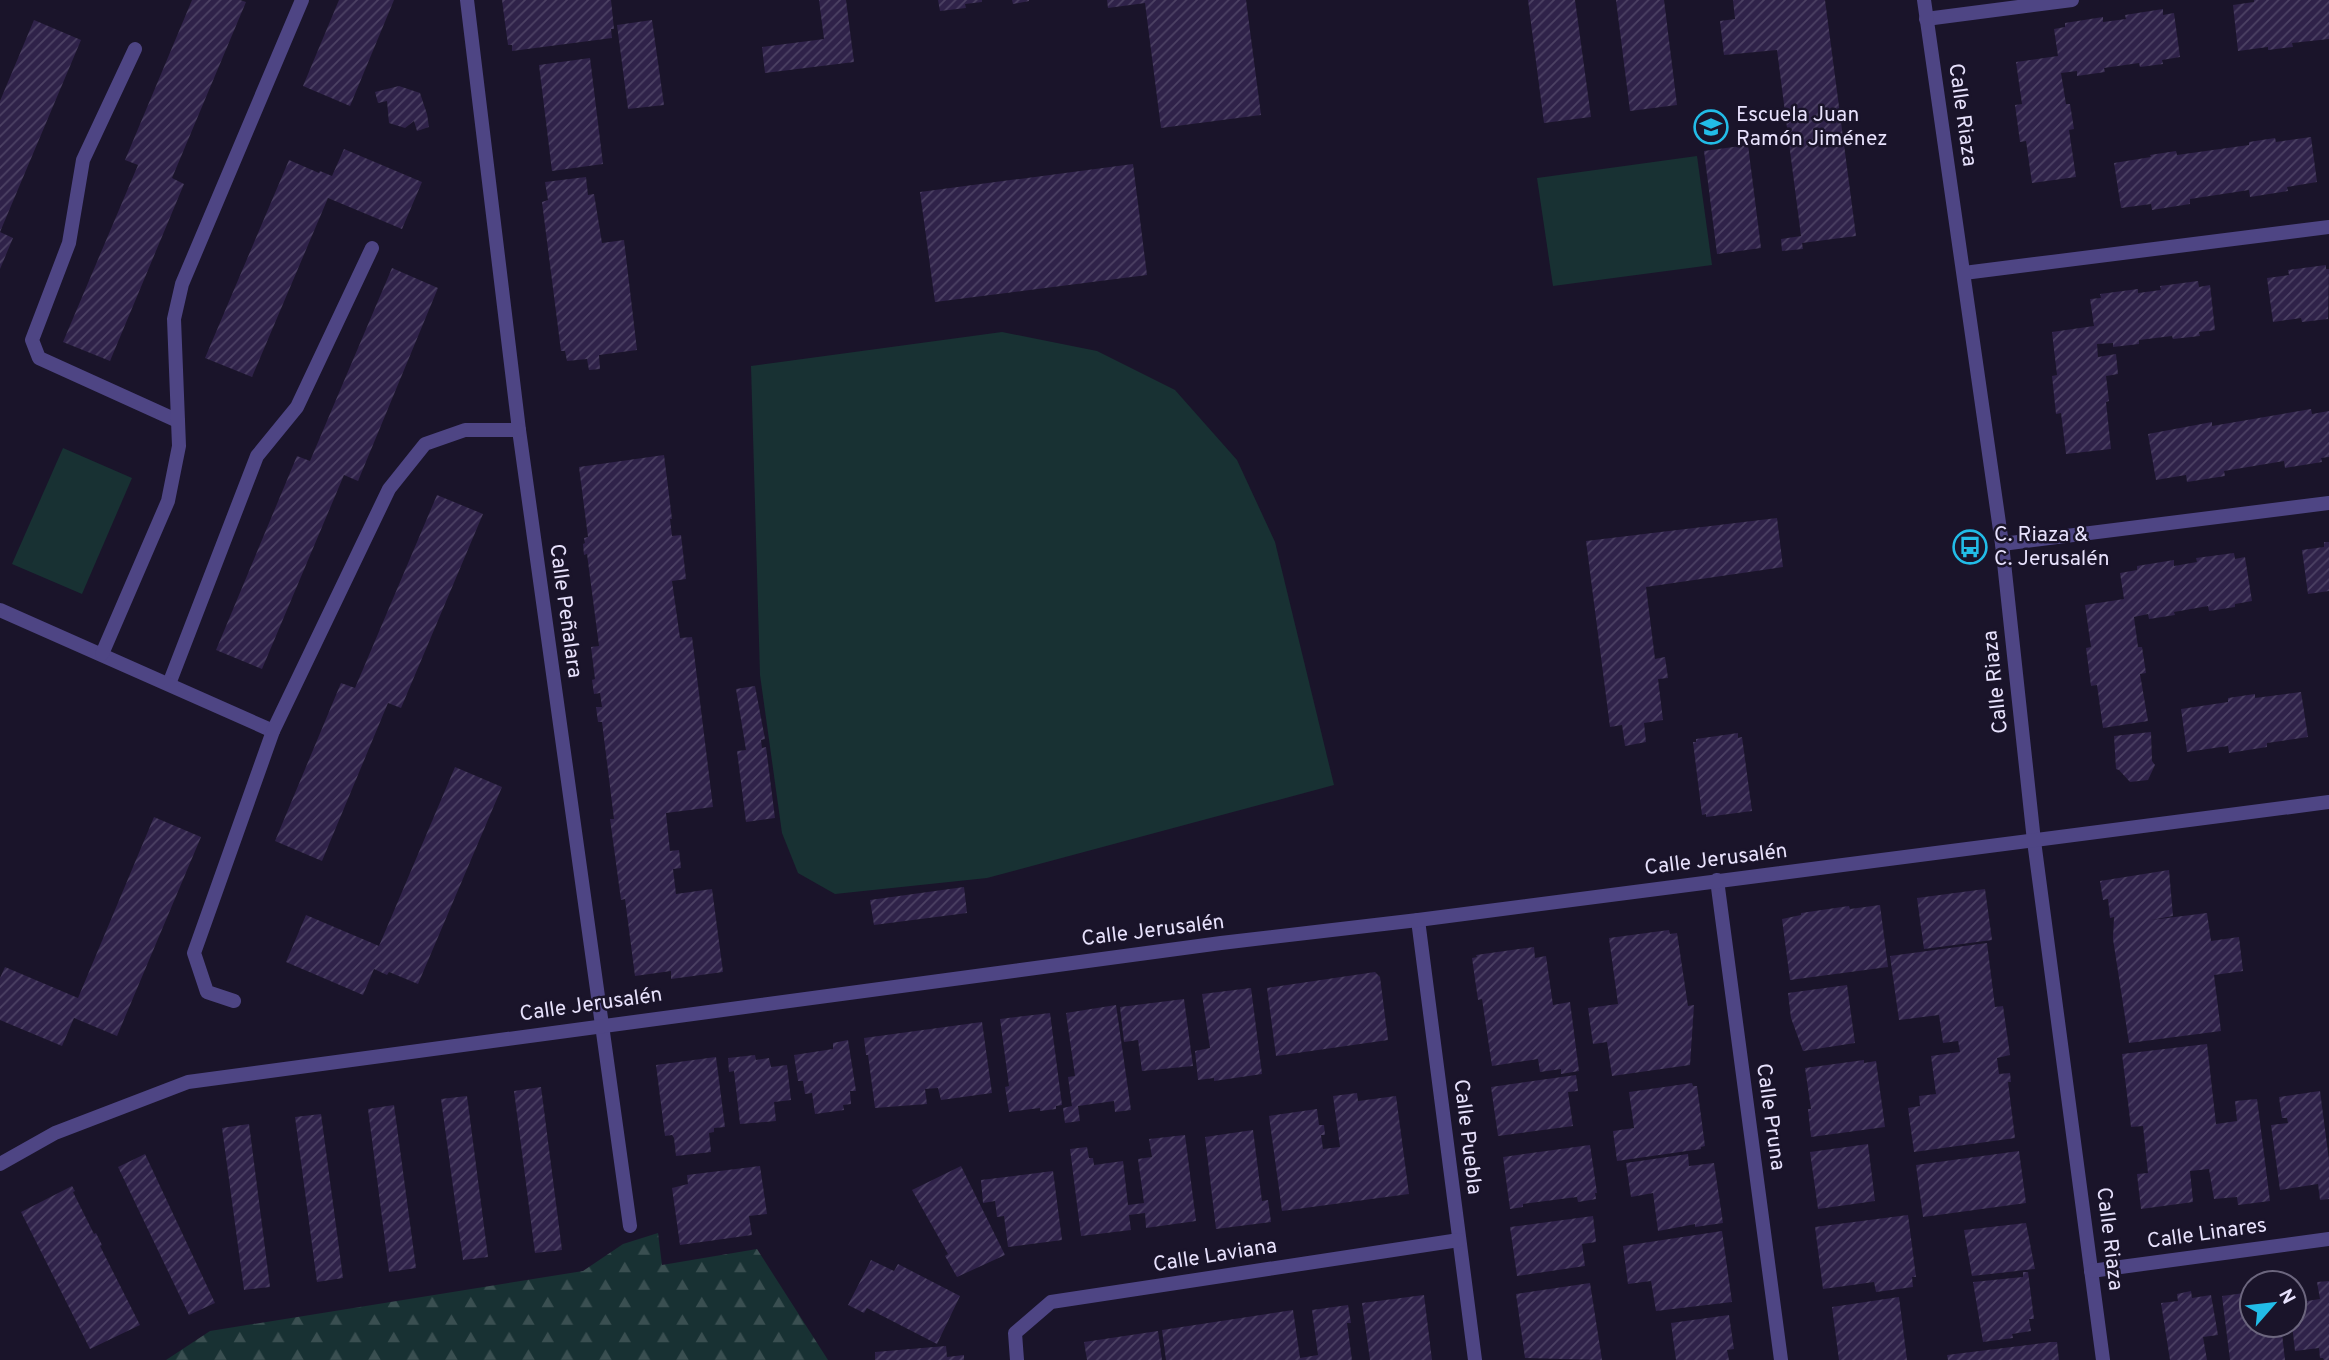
<svg xmlns="http://www.w3.org/2000/svg" width="2329" height="1360" font-family="Overpass,sans-serif">
  <defs>
    <pattern id="forest-firs" width="22" height="20" patternUnits="userSpaceOnUse" patternTransform="scale(1.75)"><rect width="22" height="20" fill="#183133"/><path d="M5 1l3.5 6h-7zM16 11l3.5 6h-7z" fill="#3a4f51"/></pattern>
    <pattern id="building-hatch" width="6" height="6" patternUnits="userSpaceOnUse" patternTransform="scale(1.75)"><rect width="6" height="6" fill="#2f2249"/><path d="M-1 1l2-2M0 6l6-6M5 7l2-2" fill="none" stroke="#4d4264"/></pattern>
  </defs>
  <rect width="100%" height="100%" fill="#1a142a"/>
  <path fill="url(#forest-firs)" d="M658,1233L662,1265L757,1249L828,1360H166L210,1331L583,1271L623,1244Z"/>
  <g fill="#183133">
    <path d="M1697,156L1712,265L1553,286L1537,178Z"/>
    <path d="M1002,332L1097,351L1175,390L1237,460L1275,542L1334,785L987,878L835,894L798,873L782,833L760,675L751,366Z"/>
    <path d="M63,448L132,478L82,594L12,564Z"/>
  </g>
  <g fill="url(#building-hatch)">
    <path d="M192,0H240L246,2L172,178L184,184L110,361L63,342L138,165L125,160Z"/>
    <path d="M339,0H394L350,106L303,86Z"/>
    <path d="M502,0H611L614,29H611L612,38L512,51V45H508Z"/>
    <path d="M819,0H846L854,62L765,73L762,47L824,39Z"/>
    <path d="M938,0H982V2L965,4L966,8L940,11Z"/>
    <path d="M1012,0H1029V1L1013,4Z"/>
    <path d="M1107,0H1246L1261,115L1161,128L1145,3L1108,8Z"/>
    <path d="M1528,0H1575L1591,117L1544,123Z"/>
    <path d="M1616,0H1664L1677,105L1630,111Z"/>
    <path d="M1733,0H1825L1856,236L1802,243L1803,249L1782,251L1781,239L1801,236L1777,50L1724,55L1720,21L1735,19Z"/>
    <path d="M2254,0H2329V39L2292,43L2293,47L2268,50V47L2238,51L2233,5L2254,2Z"/>
    <path d="M2163,9V15L2174,13L2180,57L2162,60L2163,64L2140,67L2139,63L2104,68L2105,72L2077,76V71L2061,73L2066,104H2070L2074,129L2069,130L2076,177L2032,183L2026,141L2020,142L2015,105L2022,104L2016,62L2058,56L2054,29L2065,27V23L2103,17V22L2126,19L2125,15Z"/>
    <path d="M34,20L81,40L0,232L13,238L0,269V101Z"/>
    <path d="M652,20L664,105L628,109L617,25Z"/>
    <path d="M590,58L603,164L552,171L539,65Z"/>
    <path d="M399,86L420,93L427,114L429,127L417,131L414,121L405,128L389,123L387,101L378,103L375,92Z"/>
    <path d="M2311,137L2317,182L2287,187L2288,191L2250,197L2249,190L2190,199V204L2152,210L2151,204L2121,208L2114,163L2151,157L2150,155L2176,151L2177,155L2249,145V142L2275,138L2276,142Z"/>
    <path d="M1748,145L1761,248L1717,254L1704,151Z"/>
    <path d="M344,149L422,182L402,229L328,198L252,377L205,358L289,160L319,173L320,171L332,176Z"/>
    <path d="M1133,164L1147,275L935,302L920,192Z"/>
    <path d="M586,177L588,195L594,194L602,243L624,240L637,350L599,355L600,369L589,370L587,359L567,361L565,351H561L542,202L548,200L545,182Z"/>
    <path d="M2326,265V269H2329L2328,319L2302,322L2301,318L2273,322L2267,278L2289,275L2288,270Z"/>
    <path d="M392,268L438,288L358,481L344,475L262,669L216,650L297,456L310,461Z"/>
    <path d="M2198,281L2199,287L2210,285L2215,330L2199,332L2200,336L2173,339L2172,336L2139,340V344L2113,347V343L2097,344L2098,357L2116,354L2118,374L2106,376L2109,401L2106,402L2111,449L2066,454L2061,413L2056,414L2052,376L2057,375L2052,332L2094,326L2090,299L2101,298L2100,294L2138,289V293L2161,290L2160,286Z"/>
    <path d="M2311,409L2312,414L2329,411V457L2321,458L2322,462L2285,468L2284,461L2224,471L2225,476L2187,482L2186,475L2156,480L2148,434L2212,422V426Z"/>
    <path d="M664,455L672,519H670L672,536L681,535L686,579L672,581L680,638L692,637L713,807L666,813L670,851L679,850L681,868L673,869L676,894L712,889L723,972L671,979V971L635,976L625,899L621,900L610,819H614L602,722H598L596,707H602L600,693L594,694L592,680L595,679L591,647L599,646L587,554L584,555L583,544L585,543L584,538L588,537L579,467Z"/>
    <path d="M437,495L483,514L401,708L388,703L322,861L275,841L341,683L355,688Z"/>
    <path d="M1777,518L1783,567L1646,587L1655,659L1665,657L1668,678L1658,679L1663,720L1644,723L1646,742L1625,746L1622,725L1610,727L1586,541Z"/>
    <path d="M2324,542H2329V591L2308,594L2302,550L2324,547Z"/>
    <path d="M2234,553L2235,559L2245,557L2252,601L2235,604V607L2209,611L2208,606L2174,612L2175,615L2149,619L2148,614L2134,617L2138,647H2142L2146,673L2140,674L2148,721L2103,728L2097,685L2091,686L2086,648L2091,647L2085,605L2124,599L2120,573L2137,570V566L2174,560V566L2197,562L2196,558Z"/>
    <path d="M755,686L765,739L761,740L762,748L766,747L775,818L746,822L737,751L746,750L736,689Z"/>
    <path d="M2301,692L2308,737L2267,743V747L2229,753L2228,746L2187,752L2181,709L2228,702V698L2255,694V698Z"/>
    <path d="M2151,732L2152,761L2155,765L2148,780L2130,782L2119,770L2116,769L2114,736Z"/>
    <path d="M1738,733V738L1742,737L1752,811L1706,817V814L1702,815L1693,742H1696V739Z"/>
    <path d="M455,767L502,787L418,984L389,972L387,975L374,969L363,995L286,962L306,915L379,946Z"/>
    <path d="M154,817L201,837L117,1036L74,1018L62,1046L0,1020V978L5,967L78,998Z"/>
    <path d="M2169,870L2173,916L2151,920L2207,913L2211,941L2239,937L2243,971L2214,975L2221,1031L2129,1043L2113,939L2114,917L2110,918L2108,899L2103,900L2100,881Z"/>
    <path d="M964,887L967,913L874,925L870,900Z"/>
    <path d="M1985,889L1992,940L1924,949L1917,898Z"/>
    <path d="M1880,905L1888,967L1790,980L1782,919L1801,915V913L1849,906L1850,909Z"/>
    <path d="M1669,930L1670,934L1677,933L1688,1006L1694,1005L1690,1065L1612,1076L1607,1042L1593,1044L1588,1008L1618,1004L1609,938Z"/>
    <path d="M1987,943L1995,1007L2003,1006L2010,1055L1997,1058L1999,1074L2010,1073L2011,1082H2008L2015,1138L1914,1152L1908,1108L1920,1106L1919,1096L1936,1094L1931,1056L1960,1052L1958,1041L1943,1043L1939,1015L1899,1020L1890,956Z"/>
    <path d="M1534,947L1535,958L1546,956L1553,1005L1570,1002L1579,1071L1561,1074V1069L1540,1072L1538,1059L1492,1066L1482,999L1478,1000L1472,958L1477,957L1476,955Z"/>
    <path d="M1375,972L1380,977L1388,1040L1276,1056L1267,988Z"/>
    <path d="M1847,985L1855,1043L1803,1051L1791,1018L1788,993Z"/>
    <path d="M1251,988L1262,1074L1214,1081V1078L1198,1080L1195,1051L1210,1048L1202,994Z"/>
    <path d="M1184,999L1193,1066L1142,1071L1138,1040L1124,1042L1120,1007Z"/>
    <path d="M1116,1005L1131,1110L1115,1112L1114,1101L1078,1106L1080,1121L1065,1123L1063,1108L1072,1106L1068,1077L1075,1076L1066,1013Z"/>
    <path d="M1050,1013L1062,1105L1056,1106V1109L1040,1111V1108L1009,1112L1005,1087L1009,1086L1000,1019Z"/>
    <path d="M982,1022L992,1093L941,1100L938,1088L925,1089L927,1104L875,1108L868,1055H866L864,1038Z"/>
    <path d="M848,1040L856,1091H850L851,1104L843,1105L844,1110L815,1114L812,1093L805,1094L803,1081H798L794,1055L833,1049V1043Z"/>
    <path d="M2207,1044L2216,1124L2237,1121L2235,1101L2257,1099L2270,1201L2238,1205L2237,1197L2214,1199L2209,1169L2190,1171L2193,1202L2141,1209L2137,1174L2148,1173L2143,1126L2131,1127L2122,1054Z"/>
    <path d="M755,1055L756,1060L769,1058L771,1067L787,1065L791,1100L774,1102L776,1121L740,1124L734,1071L729,1072L728,1058Z"/>
    <path d="M716,1057L725,1127L714,1128V1132L709,1133L711,1152L676,1156L674,1138L672,1135L665,1136L656,1065Z"/>
    <path d="M1864,1060V1063L1876,1061L1885,1127L1811,1137L1808,1109H1811L1805,1068Z"/>
    <path d="M1576,1075L1578,1091L1568,1092L1573,1126L1498,1136L1491,1087Z"/>
    <path d="M1692,1083L1693,1086H1697L1705,1146L1701,1147V1149L1617,1161L1613,1131L1634,1128L1629,1092Z"/>
    <path d="M541,1087L562,1250L535,1253L514,1091Z"/>
    <path d="M2320,1091L2329,1160V1199L2320,1200L2318,1184L2280,1190L2271,1125L2288,1123L2287,1118H2282L2279,1097Z"/>
    <path d="M1357,1093L1358,1101L1396,1096L1409,1194L1282,1211L1269,1116L1317,1109L1319,1125H1324L1325,1135H1321L1323,1149L1340,1147L1333,1096Z"/>
    <path d="M467,1096L488,1257L463,1260L441,1099Z"/>
    <path d="M394,1105L416,1268L389,1272L368,1109Z"/>
    <path d="M321,1114L343,1278L317,1282L295,1117Z"/>
    <path d="M249,1124L270,1287L244,1290L222,1128Z"/>
    <path d="M1253,1130L1262,1201L1268,1200L1271,1222L1216,1229L1205,1137Z"/>
    <path d="M1185,1135L1196,1221L1146,1228L1145,1213L1129,1215L1131,1230L1081,1236L1070,1149L1087,1147L1089,1158H1093L1094,1165L1123,1161L1128,1205L1144,1203L1138,1159L1152,1157L1149,1139Z"/>
    <path d="M1868,1144L1875,1201L1818,1209L1810,1152Z"/>
    <path d="M1590,1145L1597,1193H1595L1596,1199L1578,1202L1577,1197L1523,1204V1207L1510,1209L1503,1157Z"/>
    <path d="M2019,1151L2026,1203L1923,1217L1916,1165Z"/>
    <path d="M145,1154L215,1303L189,1315L118,1167Z"/>
    <path d="M1688,1154L1689,1166L1714,1163L1723,1223L1695,1227V1224L1690,1225L1658,1231L1653,1193L1631,1197L1626,1163Z"/>
    <path d="M760,1166L767,1214L749,1216L752,1235L680,1245L672,1188L688,1184L687,1175Z"/>
    <path d="M961,1166L1005,1255L957,1277L945,1256L948,1254L912,1190Z"/>
    <path d="M1053,1171L1062,1240L1008,1247L1004,1216L997,1217L995,1201L983,1203L981,1180Z"/>
    <path d="M72,1186L75,1191L73,1192L94,1234L96,1233L102,1245L100,1246L140,1325L90,1349L21,1212Z"/>
    <path d="M1908,1215L1916,1277H1912L1913,1287L1876,1292L1874,1282L1823,1289L1815,1227Z"/>
    <path d="M1593,1216L1596,1242L1582,1244L1585,1266L1517,1276L1510,1227Z"/>
    <path d="M2026,1223L2035,1269L1972,1276L1964,1230Z"/>
    <path d="M1722,1231L1732,1302L1656,1311L1651,1281L1628,1284L1623,1246Z"/>
    <path d="M871,1260L894,1271L898,1264L960,1296L937,1344L867,1308L864,1313L848,1305Z"/>
    <path d="M2023,1272H2028L2034,1319H2029L2031,1331L2012,1334L2013,1338L1983,1342L1973,1282L2023,1277Z"/>
    <path d="M2329,1281V1360H2324L2323,1358H2320L2319,1348L2295,1351L2292,1325H2294V1303L2320,1299L2317,1282Z"/>
    <path d="M1590,1283L1602,1360L1525,1358L1516,1294Z"/>
    <path d="M2191,1291L2192,1298L2211,1295L2218,1335L2203,1337L2207,1360H2170L2161,1303L2178,1301L2177,1294Z"/>
    <path d="M2252,1292V1325H2281L2285,1360H2230L2222,1296Z"/>
    <path d="M1424,1295L1432,1360H1370L1362,1303Z"/>
    <path d="M1899,1297L1907,1360H1839L1832,1307Z"/>
    <path d="M1348,1305L1351,1323H1347L1352,1360H1166L1162,1330L1293,1310L1300,1358L1318,1355L1312,1310Z"/>
    <path d="M1729,1315L1734,1349L1727,1350L1729,1360H1676L1671,1323Z"/>
    <path d="M1158,1331L1162,1360H1087L1084,1342Z"/>
    <path d="M2051,1342H2057L2059,1360H1948L1947,1355Z"/>
    <path d="M946,1346L947,1357L964,1355V1360H875V1352Z"/>
  </g>
  <g fill="none" stroke-linecap="round" stroke-linejoin="round">
    <g stroke="#4e4584" stroke-width="14">
      <path d="M1926,19L2072,0"/>
      <path d="M135,49L83,160L69,243L32,340L39,358L178,421"/>
      <path d="M1964,273L2329,227"/>
      <path d="M2002,544L2329,503"/>
      <path d="M169,684L257,456L297,407L372,248"/>
    </g>
    <g stroke="#4e4584" stroke-width="14">
      <path d="M467,0L519,430L630,1226"/>
      <path d="M1924,0L2002,544L2034,841L2103,1360"/>
      <path d="M0,610L273,731"/>
      <path d="M102,654L168,501L179,446L174,319L182,284L302,0"/>
      <path d="M1717,880L1781,1360"/>
      <path d="M1418,920L1475,1360"/>
      <path d="M234,1001L207,992L194,953L273,731L389,489L425,444L465,430H519"/>
      <path d="M0,1164L55,1133L188,1082L1221,943L1418,920L2329,802"/>
      <path d="M2091,1271L2329,1239"/>
      <path d="M1017,1360L1015,1333L1051,1302L1459,1240"/>
    </g>
  </g>
  <defs>
    <symbol id="school-ring" viewBox="-11 -11 22 22"><circle r="9.5" fill="#1a142a" stroke="#22bce7" stroke-width="1.5"/><path d="M0-5L7-2L0 1L-7-2ZM-4 1L0 2.5L4 1V4Q0 6-4 4Z" fill="#22bce7"/></symbol>
    <symbol id="bus-ring" viewBox="-11 -11 22 22"><circle r="9.5" fill="#1a142a" stroke="#22bce7" stroke-width="1.5"/><path d="M-5-6H5V4H4V6H2V4H-2V6H-4V4H-5ZM-3.5-4V0h7V-4ZM-3.5 1.2v1.5H-2V1.2ZM2 1.2v1.5H3.5V1.2Z" fill="#22bce7"/></symbol>
  </defs>
  <g fill-rule="evenodd">
    <use href="#school-ring" x="1692" y="108" width="38" height="38"/>
    <use href="#bus-ring" x="1951" y="528" width="38" height="38"/>
  </g>
  <g text-anchor="middle" dominant-baseline="central" stroke-width="5" stroke-linejoin="round" paint-order="stroke">
    <g font-size="21" fill="#e7e1fc" stroke="#1a142a" text-anchor="start">
      <text x="1736" y="115">Escuela Juan<tspan x="1736" dy="24">Ramón Jiménez</tspan></text>
      <text x="1994" y="535">C. Riaza &amp;<tspan x="1994" dy="24">C. Jerusalén</tspan></text>
    </g>
    <g font-size="21" fill="#e7e1fc" stroke="#1a142a">
      <text transform="translate(1962 115) rotate(82)">Calle Riaza</text>
      <text transform="translate(565 611) rotate(82)">Calle Peñalara</text>
      <text transform="translate(1996 682) rotate(-96)">Calle Riaza</text>
      <text transform="translate(1716 860) rotate(-7)">Calle Jerusalén</text>
      <text transform="translate(1153 931) rotate(-7)">Calle Jerusalén</text>
      <text transform="translate(591 1005) rotate(-8)">Calle Jerusalén</text>
      <text transform="translate(1770 1117) rotate(82)">Calle Pruna</text>
      <text transform="translate(1467 1137) rotate(83)">Calle Puebla</text>
      <text transform="translate(2207 1234) rotate(-8)">Calle Linares</text>
      <text transform="translate(2109 1239) rotate(83)">Calle Riaza</text>
      <text transform="translate(1215 1256) rotate(-9)">Calle Laviana</text>
    </g>
  </g>
  <g transform="translate(2273 1304) rotate(62)"><circle r="33" fill="#1a142a" stroke="#6c667e" stroke-width="2"/>
  <path d="M0-5L12 26L0 18L-12 26Z" fill="#22bce7"/>
  <text y="-10" font-size="19" font-weight="bold" text-anchor="middle" fill="#e7e1fc">N</text>
  </g>
</svg>
